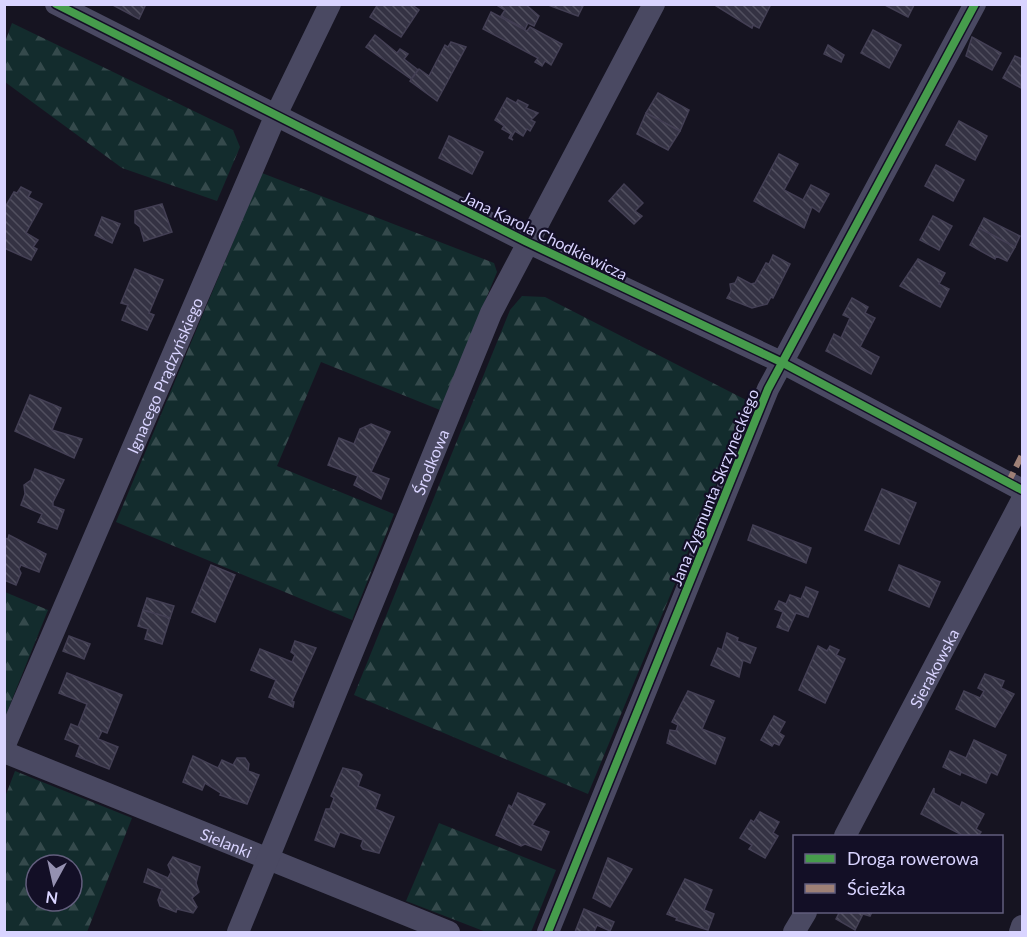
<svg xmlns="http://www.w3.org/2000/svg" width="1027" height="937" font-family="Lato,sans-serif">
  <defs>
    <pattern id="forest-firs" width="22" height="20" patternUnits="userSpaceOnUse" patternTransform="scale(1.5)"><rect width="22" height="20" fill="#132c2d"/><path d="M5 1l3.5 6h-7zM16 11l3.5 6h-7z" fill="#354a4c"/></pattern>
    <pattern id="building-back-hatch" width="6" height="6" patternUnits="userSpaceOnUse" patternTransform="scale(1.5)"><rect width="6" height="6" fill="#343243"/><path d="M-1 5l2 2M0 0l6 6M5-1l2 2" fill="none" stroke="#514f5f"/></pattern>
  </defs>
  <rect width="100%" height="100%" fill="#161421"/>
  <g fill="url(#forest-firs)" fill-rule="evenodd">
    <path d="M12,23L233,130L240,147L217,201L122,168L5,82V42Z"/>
    <path d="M262,173L494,263L497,272L440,410L321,362L277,466L394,514L352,620L116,522Z"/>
    <path d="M522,296L545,297L750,402L588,794L354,695L510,310Z"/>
    <path d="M5,592L48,610L5,717Z"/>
    <path d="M15,771L132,818L87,932H5V797ZM36,865H72V901H36Z"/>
    <path d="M439,823L556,870L531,932H486L406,901Z"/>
  </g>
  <g fill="url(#building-back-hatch)" stroke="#433f54" stroke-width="1.5">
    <path d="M111,4H146L139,19Z"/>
    <path d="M378,4H411L419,10L401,37L370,17Z"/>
    <path d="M495,4H525L539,16L534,26L528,23L525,29L501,16L505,10Z"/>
    <path d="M584,4L578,16L548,5L549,4Z"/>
    <path d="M713,4H771L759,28L753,25L752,28Z"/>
    <path d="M883,4H914V5L908,17Z"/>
    <path d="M491,12L527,31L530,27L562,44L551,65L545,61L542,66L535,62L538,58L483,29Z"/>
    <path d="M873,30L901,45L889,68L861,53Z"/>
    <path d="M375,35L397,53L400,49L408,54L404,59L418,70L411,79L366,47Z"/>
    <path d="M972,37L1001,53L992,70L966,56Z"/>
    <path d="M451,42L466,47L437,101L410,81L419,69L429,76L445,45L448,47Z"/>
    <path d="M828,45L844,55L841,62L824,54Z"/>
    <path d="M1015,56L1022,59L1021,88L1003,78Z"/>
    <path d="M658,93L689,110L680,131L646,113Z"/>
    <path d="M507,98L516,103L518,100L528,105L526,108L538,113L531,120L535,122L530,131L527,129L523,136L515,131L511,138L513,140L509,138L511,134L502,129L504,126L495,120Z"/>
    <path d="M646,113L680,131L668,150L637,134Z"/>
    <path d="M959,121L987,136L975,160L946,145Z"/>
    <path d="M449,136L483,152L472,174L439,158Z"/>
    <path d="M779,154L798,164L784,190L803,200L811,185L829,194L819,212L812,207L804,228L754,201Z"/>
    <path d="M936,165L964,180L953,201L925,186Z"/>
    <path d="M624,184L643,203L635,211L642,216L634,224L609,201Z"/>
    <path d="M21,187L31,192L28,197L42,204L26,233L38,240L33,247L37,249L31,260L4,248V209L14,192L17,193Z"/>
    <path d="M162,204L172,232L144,241L140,227L135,223V211Z"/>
    <path d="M933,216L952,226L939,250L920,240Z"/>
    <path d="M102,217L120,224L112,243L95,235Z"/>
    <path d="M984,218L1020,236L1015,247L979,228Z"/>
    <path d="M979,228L1015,247L1007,261L996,256L995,259L970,245Z"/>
    <path d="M773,255L790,264L773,298L771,297L767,304L752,308L727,298L731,291L730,284L735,283L738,277L751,284L755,283L766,263L769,264Z"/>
    <path d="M918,259L945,273L939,284L949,289L940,307L900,286Z"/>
    <path d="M135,269L163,280L149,313L154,315L147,330L122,320L128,305L121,303Z"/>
    <path d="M852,298L868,307L865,313L875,318L860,347L879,357L871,374L826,351L834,334L841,338L850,318L843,315Z"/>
    <path d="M30,395L61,408L52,430L82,439L74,458L15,431Z"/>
    <path d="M371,424L390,432L371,472L389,479L381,499L354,485L358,476L328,465L339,438L354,444L360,429Z"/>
    <path d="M35,469L64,480L53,502V506L64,510L57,529L38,522L42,514L21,505L25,494L24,485L31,480Z"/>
    <path d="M882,489L916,503L899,544L865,530Z"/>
    <path d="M753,525L811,548L806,563L748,540Z"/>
    <path d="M9,535L46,554L39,572L21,565L19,569L21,573L16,585L4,580V538L8,539Z"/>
    <path d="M211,565L235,575L215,622L192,612Z"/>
    <path d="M899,565L940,582L929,607L889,590Z"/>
    <path d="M806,587L818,592L808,617L796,613L788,631L777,627L783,612L775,609L779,601L786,604L790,595L801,599Z"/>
    <path d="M147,598L174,606L170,618L143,610Z"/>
    <path d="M143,610L170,618L162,644L145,639L148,629L138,626Z"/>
    <path d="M727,633L738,638L737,641L756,648L750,663L743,660L739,677L711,665L718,648L722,650Z"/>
    <path d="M69,636L90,644L84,659L63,651Z"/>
    <path d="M295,641L316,648L292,701L294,702L293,707L269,697L276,680L251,670L260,649L292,662L295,655L291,652Z"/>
    <path d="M818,646L827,651L830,646L839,650L836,655L845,659L825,703L799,690Z"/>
    <path d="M67,673L122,695L107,733L102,731L98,739L118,747L109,769L76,756L80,745L65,739L71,724L78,727L87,704L59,693Z"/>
    <path d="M985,674L1004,681L1001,688L1014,694L995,727L956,709L964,691L980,698L984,691L978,688Z"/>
    <path d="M688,691L714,701L702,729L725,738L715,764L667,743L670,730L676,731L678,725L672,722Z"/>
    <path d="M774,716L785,722L779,733L784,736L779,745L774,743L772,746L761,740Z"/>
    <path d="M974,740L1006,755L997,775L991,772L986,783L961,772L960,775L943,767L950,751L966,758Z"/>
    <path d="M193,756L218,768L222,760L233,765L237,758H245L249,764L248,771L259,775L247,804L220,795L221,793L205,783L202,790L183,782Z"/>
    <path d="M343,768L359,772L362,775L358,786L380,795L375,809L394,817L379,853L363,849L361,846L363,840L340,832L334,847L315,840L326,809H330L334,798L331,796Z"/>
    <path d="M934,788V793L960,807L962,802L984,814L976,829L981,832L978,836H964L921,814Z"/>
    <path d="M518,793L545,804L532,825L549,832L541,850L525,844L521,846L496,835L509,805L512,807Z"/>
    <path d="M760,812L779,822L773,833L778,836L765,858L749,849L752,845L740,838L751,820L754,822Z"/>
    <path d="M173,857L200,867L196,883L199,892L192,898L197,907L193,913L177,909L176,912L160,906L158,900L162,889L144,882L148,869L168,878L171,872L168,865Z"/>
    <path d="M608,858L632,869L610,907L593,898Z"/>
    <path d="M685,879L712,890L704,910L714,914L708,930L676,920L677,918L667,914Z"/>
    <path d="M584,909L614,922L610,931L597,925L594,932H575Z"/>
    <path d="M837,912H872L870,916L863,914L855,930L836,919L839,913Z"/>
  </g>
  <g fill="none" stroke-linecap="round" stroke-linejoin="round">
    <g stroke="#4a4962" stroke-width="22">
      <path d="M56,4L527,242L783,363L1022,490"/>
      <path id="s1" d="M4,747L275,117L330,4"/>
      <path id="s2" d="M4,752L449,932"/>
      <path id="s3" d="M845,836L1022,500"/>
      <path id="s4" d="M238,932L491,313L654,4"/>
      <path d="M548,932L768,389L975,4"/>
      <path d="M794,932L806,912"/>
      <path d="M1020,932L1022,926"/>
    </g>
    <path stroke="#9e8076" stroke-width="6" stroke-dasharray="12 6" stroke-linecap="butt" d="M1008,483L1022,455"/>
    <defs>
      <g id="cycleway">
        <path d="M56,4L527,242L783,363L1022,490"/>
        <path d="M548,932L768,389L975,4"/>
      </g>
    </defs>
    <use href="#cycleway" stroke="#130f26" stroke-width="11"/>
    <use href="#cycleway" stroke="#469c4c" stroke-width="8"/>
  </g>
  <g text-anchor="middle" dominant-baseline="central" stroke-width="4.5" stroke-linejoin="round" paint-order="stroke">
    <g font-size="16" fill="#d9d4ff" stroke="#130f26">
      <text transform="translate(545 235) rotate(26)">Jana Karola Chodkiewicza</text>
      <text stroke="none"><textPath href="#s1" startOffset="405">Ignacego Prądzyńskiego</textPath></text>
      <text stroke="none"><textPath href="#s4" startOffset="508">Środkowa</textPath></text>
      <text transform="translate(714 487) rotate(-68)">Jana Zygmunta Skrzyneckiego</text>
      <text stroke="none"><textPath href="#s3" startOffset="190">Sierakowska</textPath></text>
      <text stroke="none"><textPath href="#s2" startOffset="240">Sielanki</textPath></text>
    </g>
  </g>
  <rect width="1027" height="937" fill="none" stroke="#d9d4ff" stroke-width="12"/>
  <rect x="793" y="835" width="210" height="78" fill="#130f26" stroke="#625e7d" stroke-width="1.5"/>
  <rect x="805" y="854" width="30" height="9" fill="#469c4c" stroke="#625e7d" stroke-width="1.5"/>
  <text x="847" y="865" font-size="18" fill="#d9d4ff">Droga rowerowa</text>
  <rect x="805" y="884" width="30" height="9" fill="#9e8076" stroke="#625e7d" stroke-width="1.5"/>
  <text x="847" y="895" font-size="18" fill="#d9d4ff">Ścieżka</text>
  <g transform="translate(54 883) rotate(188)"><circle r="28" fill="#130f26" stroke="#625e7d" stroke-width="1.5"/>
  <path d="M0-4.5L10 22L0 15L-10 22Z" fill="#9591b1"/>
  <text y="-9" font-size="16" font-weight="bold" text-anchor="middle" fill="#d9d4ff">N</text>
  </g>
</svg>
